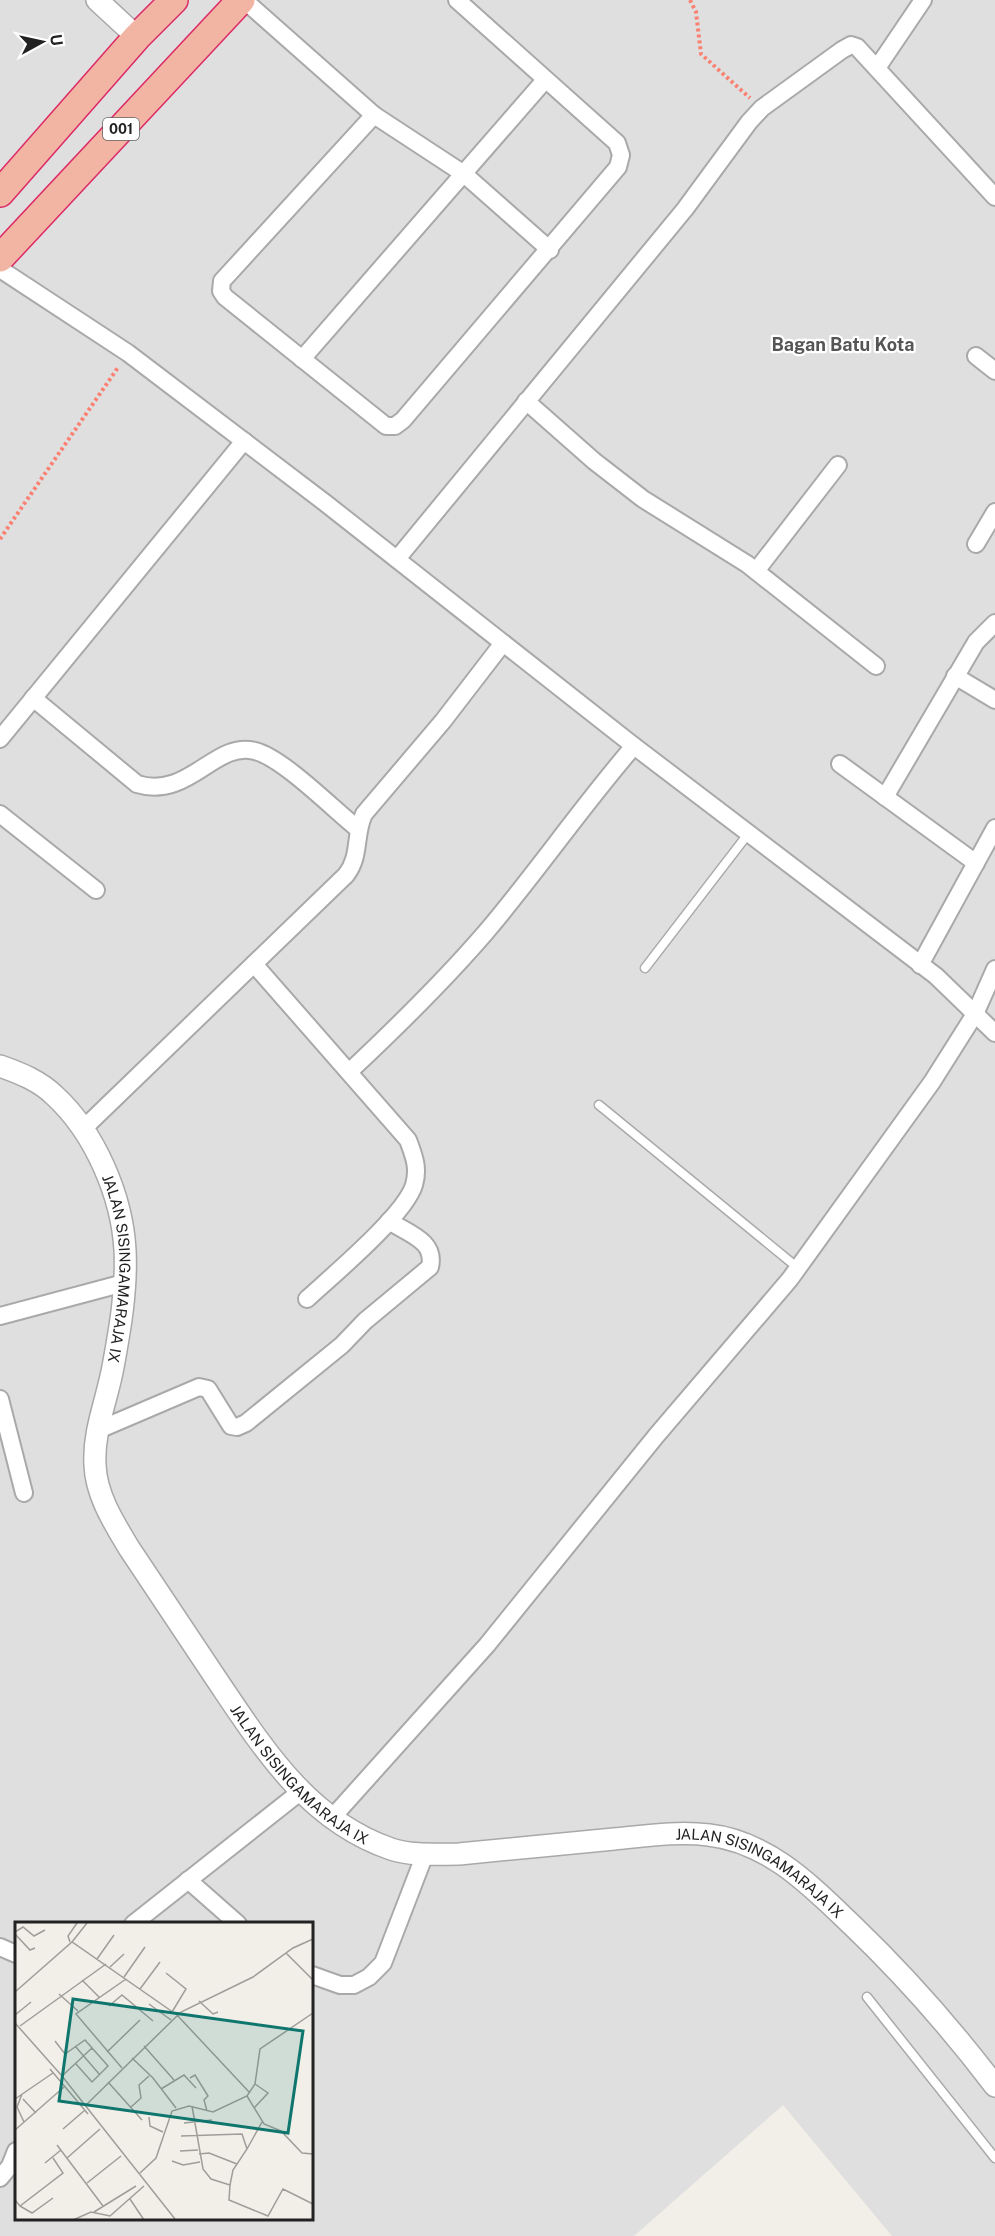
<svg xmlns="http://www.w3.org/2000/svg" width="995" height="2236" font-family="'Public Sans',sans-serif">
  <rect width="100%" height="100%" fill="#f2efe9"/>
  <path fill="#e0dfdf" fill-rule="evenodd" d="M0,0H995V2236H892L783,2105L634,2236H0ZM16,1924H312V2220H16Z"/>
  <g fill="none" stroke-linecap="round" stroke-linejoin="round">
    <defs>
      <g id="service">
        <path d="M645,968L748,834"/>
        <path d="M599,1105L798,1268"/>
        <path d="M867,1997L995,2158"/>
      </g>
      <g id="minor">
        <path d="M244,0L374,115L464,174L550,250"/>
        <path d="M877,68L923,0"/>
        <path d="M374,115L222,281L221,291L225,297L386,426H395L403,420L618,167L621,155L617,143L457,0"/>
        <path d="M0,269L128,353L324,502L634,746L936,976L995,1033"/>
        <path d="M976,356L995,371"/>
        <path d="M302,359L545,80"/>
        <path d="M526,401L594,461L643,499L747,564L876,666"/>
        <path d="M976,544L995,512"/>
        <path d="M397,559L685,209L749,122L762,108L842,50L851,45L857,47L995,197"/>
        <path d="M756,571L838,465"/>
        <path d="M955,676L995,700"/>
        <path d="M33,698L137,784C189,800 215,740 255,751C283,758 333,809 357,828"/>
        <path d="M0,739L244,441"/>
        <path d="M840,764L976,863"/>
        <path d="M885,797L976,642L995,623"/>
        <path d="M0,814L96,890"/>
        <path d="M254,964L408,1140C414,1156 419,1168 414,1185C405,1215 332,1276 307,1299"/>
        <path d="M920,965L995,828"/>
        <path d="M349,1072C397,1027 443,982 486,932C537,872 582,806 634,746"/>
        <path d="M83,1129L346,875C361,856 354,835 364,814L443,721L503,643"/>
        <path d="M0,1316L124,1283"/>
        <path d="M0,1399L24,1493"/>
        <path d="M96,1431L199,1387L208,1389L231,1426L237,1427L246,1423L342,1345L365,1321L430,1267C436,1241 409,1234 389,1221"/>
        <path d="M331,1819L487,1645L656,1436L790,1279L932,1082L975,1014L995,969"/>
        <path d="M188,1880L238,1924"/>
        <path d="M133,1924L300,1792"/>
        <path d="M0,1947L16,1954"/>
        <path d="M312,1975L340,1985H354L369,1977L383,1963L425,1854"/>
        <path d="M0,2178L10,2166L16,2151"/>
      </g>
      <g id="tertiary">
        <path d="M97,0L137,37"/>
        <path id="s1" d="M0,1066C20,1073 40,1081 55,1096C95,1133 122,1196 125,1250C127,1289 120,1329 113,1367C107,1400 93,1431 95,1465C96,1495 114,1523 129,1548C158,1591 186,1634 215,1677C263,1748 307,1820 391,1849C412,1856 437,1854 459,1854C511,1849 562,1844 614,1839C645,1836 678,1831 709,1835C769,1842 811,1886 853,1926C905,1976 951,2028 995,2086"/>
      </g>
      <g id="trunk">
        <path d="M0,193L137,37L174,0"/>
        <path d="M0,258L241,0"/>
      </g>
    </defs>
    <use href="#service" stroke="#a9a9a9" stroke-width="11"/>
    <use href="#minor" stroke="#a9a9a9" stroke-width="20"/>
    <use href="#tertiary" stroke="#a9a9a9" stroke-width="24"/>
    <use href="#trunk" stroke="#dc2a67" stroke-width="30"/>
    <g stroke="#fa8072" stroke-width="4" stroke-dasharray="3 3" stroke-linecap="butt">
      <path d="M690,0L696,12L701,54L750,98"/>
      <path d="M0,539L119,366"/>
    </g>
    <use href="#service" stroke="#fff" stroke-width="8"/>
    <use href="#minor" stroke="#fff" stroke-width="16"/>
    <use href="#tertiary" stroke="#fff" stroke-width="21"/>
    <use href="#trunk" stroke="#f2b4a3" stroke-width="27"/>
  </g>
  <g text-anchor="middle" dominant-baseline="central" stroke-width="4.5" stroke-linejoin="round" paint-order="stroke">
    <rect fill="#fff" stroke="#646464" stroke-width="1.5" x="103" y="118" width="36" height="22" rx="4.5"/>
    <g font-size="14" font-weight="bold" fill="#222">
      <text x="121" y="129">001</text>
    </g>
    <g font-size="15" fill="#222" stroke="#fff">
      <text stroke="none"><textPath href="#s1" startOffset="254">JALAN SISINGAMARAJA IX</textPath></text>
      <text stroke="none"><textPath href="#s1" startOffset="830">JALAN SISINGAMARAJA IX</textPath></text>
      <text stroke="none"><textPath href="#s1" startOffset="1332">JALAN SISINGAMARAJA IX</textPath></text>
    </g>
    <g font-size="18" font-weight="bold" fill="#555" stroke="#fff">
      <text x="843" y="344">Bagan Batu Kota</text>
    </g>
  </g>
  <g transform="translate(15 1922)">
    <rect width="298" height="298" fill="#f2efe9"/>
    <path fill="none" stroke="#9f9d99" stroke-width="1.5" d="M0,10L8,5L19,14L30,8M0,12L15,28L20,26M55,20L53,14L62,1M57,20L72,1M271,31L298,58M82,37L99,13M95,45L109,32M151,51L171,67L157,90M109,55L130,25M67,58L84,75M125,67L145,40M0,70L57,20L162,93L235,171M44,72L63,89M184,79L198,92L203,90M134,82L156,98M94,84L107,73L138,99M0,93L16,80M0,101L47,154L160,297M5,104L91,42M40,119L50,132L70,118L93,144L77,160L61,142M60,124L85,153M129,124L159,158M92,130L125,98M117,136L138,156L161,186M107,146L61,92L111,57M35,147L73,192M47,154L77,126M175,156L180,153L193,174L189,178L192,189M93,160L127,198M146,167L169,153L181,166M7,172L2,185L9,200M232,174L249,202L266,209L287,231L298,232M0,177L38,151M8,177L21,191M71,183L166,90L238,55L278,26L298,17M177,184L188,247L196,257L215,263L214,278L253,294L268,267L298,282M116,185L126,176L124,163L134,154M239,186L253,171L240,162M134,195L135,204L148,210M169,201L197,198M48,207L70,188M0,208L49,165M166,214L227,212L232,227L218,248L215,263M42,223L88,284M232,227L247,200M165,229L183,228M184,232L194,231L222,242M52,236L85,207M157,239L168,243L185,240M30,241L46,228M125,251L141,236L157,189L174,184L198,190L232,174L240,162L245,127L298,91M72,261L106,234M115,277L129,298M0,278L5,284L48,251L38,236M5,284L17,291L38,276M79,290L121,264M58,298L76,290L95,294L129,264"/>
    <path fill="#0f766e" fill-opacity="0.15" stroke="#0f766e" stroke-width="3" d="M58,77L288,109L273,211L44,179Z"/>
    <rect width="298" height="298" fill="none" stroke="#222" stroke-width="3"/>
  </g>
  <g transform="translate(42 42) rotate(82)" stroke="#ffffff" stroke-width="4.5" paint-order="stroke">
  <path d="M0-4.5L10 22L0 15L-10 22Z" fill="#222222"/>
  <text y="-9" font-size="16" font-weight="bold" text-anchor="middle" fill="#222222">U</text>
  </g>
</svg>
